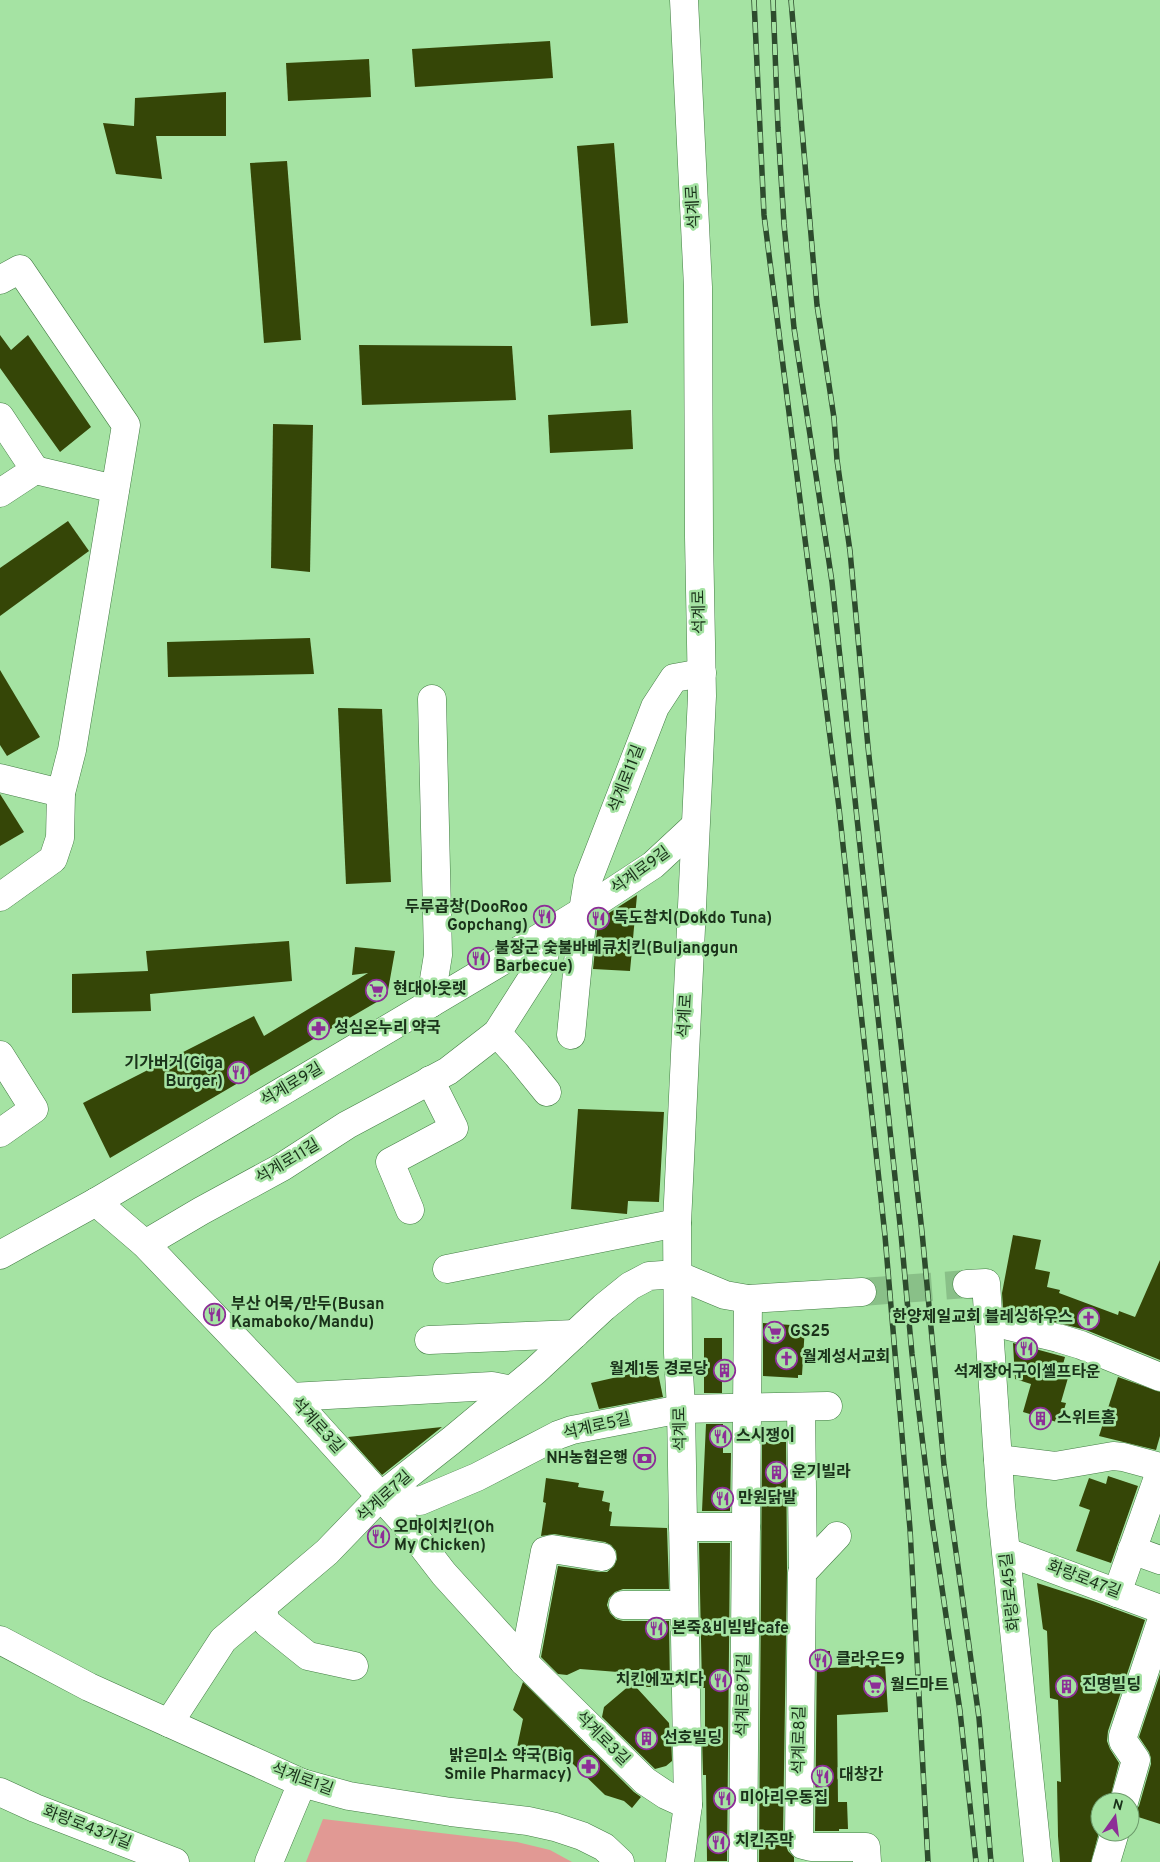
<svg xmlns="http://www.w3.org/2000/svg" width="1160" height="1862" font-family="Overpass,'Noto Sans KR',sans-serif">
  <rect width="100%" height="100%" fill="#a5e3a3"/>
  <path fill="#e19994" d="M323,1819L517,1842L550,1850L572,1862H306Z"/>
  <g fill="#354607">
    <path d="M550,41L553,78L415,87L412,49Z"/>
    <path d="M369,59L371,97L288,101L286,63Z"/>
    <path d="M226,92V136H156L162,179L116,174L103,123L134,126L135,98Z"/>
    <path d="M614,143L628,323L591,326L577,146Z"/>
    <path d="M287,161L301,340L264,343L250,163Z"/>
    <path d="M0,335L11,350L28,335L91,427L60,452L0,368Z"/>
    <path d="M359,345L512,346L516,400L362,405Z"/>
    <path d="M631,410L633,449L550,453L548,415Z"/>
    <path d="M273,424L313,425L310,572L271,568Z"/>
    <path d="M68,521L89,551L0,616V568Z"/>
    <path d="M310,638L314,674L168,677L167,642Z"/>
    <path d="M0,670L40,737L7,756L0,745Z"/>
    <path d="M338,708L382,709L391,882L346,884Z"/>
    <path d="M0,794L24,832L0,846Z"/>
    <path d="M637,895L630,971L593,969L598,920Z"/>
    <path d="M289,941L292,981L150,994L151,1011L72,1013V974L148,971L146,951Z"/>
    <path d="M355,947L395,951L387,996L110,1158L83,1103L254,1016L264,1036L368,973L352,975Z"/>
    <path d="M578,1109L664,1112L659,1202L628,1201L627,1214L571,1209Z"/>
    <path d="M1013,1235L1041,1240L1035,1269L1050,1272L1047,1287L1060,1290L1059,1293L1118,1315L1119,1311L1135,1317L1160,1260V1360L1086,1330L1003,1309L1002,1293Z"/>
    <path d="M763,1323L805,1326L802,1375H798V1378L763,1376Z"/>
    <rect x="704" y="1338" width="18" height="55"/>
    <path d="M1013,1343L1065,1357L1062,1368L1070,1371L1061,1402L1066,1403L1060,1423L1023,1412L1031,1384L1015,1379Z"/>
    <path d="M657,1368L663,1397L599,1409L591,1383Z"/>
    <path d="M1118,1377L1160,1392V1436L1156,1450L1099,1436Z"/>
    <path d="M706,1424H723V1453H731L730,1511H702Z"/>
    <path d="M442,1427L382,1475L348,1437Z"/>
    <path d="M762,1442H786L787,1570L783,1835L788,1851L794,1857V1862H759Z"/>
    <path d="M1108,1476L1138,1486L1111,1563L1076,1551L1090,1510L1079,1506L1089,1478L1106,1484Z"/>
    <path d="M546,1478L579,1483L578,1487L604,1491L602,1501L610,1503L609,1511L612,1512L610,1526L667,1528L669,1589H623L615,1592L609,1598L607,1605L610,1613L616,1619L623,1621H669L670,1687H636L669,1723L670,1735H671L672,1761L666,1766L655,1769L602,1717L604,1707L643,1674L580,1669L567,1675L558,1674L541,1657L558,1566L600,1572H607L614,1566L617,1559L616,1551L611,1545L605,1542L554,1534L541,1536L546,1503L543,1502Z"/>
    <path d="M699,1543H730L727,1861H707L706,1775H703L702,1736H705V1688H702Z"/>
    <path d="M1037,1583L1093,1601L1145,1620L1108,1731L1107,1741L1110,1749L1119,1763L1109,1802H1100V1810L1095,1809L1098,1836L1091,1862H1060L1058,1836L1057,1781L1061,1782L1058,1700L1050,1698L1047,1631L1043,1629Z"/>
    <path d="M817,1651H830V1668L885,1664L888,1712L837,1715L838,1802H847L848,1829H839V1831H815Z"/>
    <path d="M1160,1674V1824L1132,1815L1139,1806L1151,1764V1758L1149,1752L1139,1737Z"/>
    <path d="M523,1682L634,1792L641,1797L632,1808L624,1801L605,1795L572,1763L516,1752L523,1719L513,1710Z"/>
  </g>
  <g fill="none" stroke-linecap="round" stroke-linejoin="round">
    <path stroke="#89c088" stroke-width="28" stroke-dasharray="28 14" stroke-linecap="butt" d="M862,1292L967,1284"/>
    <defs>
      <g id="minor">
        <path d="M0,280L20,269L126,425L72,750L61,793L60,838L53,859L0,897"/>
        <path d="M0,417L35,470L0,493"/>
        <path d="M35,470L115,489"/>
        <path d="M0,778L61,793"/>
        <path d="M430,1004L438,955L432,699"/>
        <path d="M497,1033L517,1055L547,1092"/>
        <path d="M571,1035L583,911L588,880L655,707L674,678L702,673"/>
        <path d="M0,1055L34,1109L0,1133"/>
        <path d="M96,1202L145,1244L291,1397L403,1521L444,1574L524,1662L645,1781L666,1795L688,1805"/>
        <path d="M410,1210L390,1162L454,1128L430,1080"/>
        <path d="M145,1244L201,1211L282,1167L347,1125L448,1071L497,1033L543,961L550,931"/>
        <path d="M0,1255L96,1202L497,964L583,911L653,865L695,826"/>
        <path d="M447,1269L677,1223"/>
        <path d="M967,1284L986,1283L1001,1505L1038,1862"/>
        <path d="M988,1321L1058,1338L1081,1345L1160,1377"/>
        <path d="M429,1340L575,1334"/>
        <path d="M291,1397L492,1386L512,1390"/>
        <path d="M801,1407L803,1572"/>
        <path d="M998,1459L1055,1466L1113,1456L1123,1457L1160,1467"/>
        <path d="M381,1496L420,1501L477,1477L558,1435L572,1430L681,1409L828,1406"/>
        <path d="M683,1527H746"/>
        <path d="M837,1536L802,1573L799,1835L803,1845L811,1847H866L867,1862"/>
        <path d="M1132,1550L1160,1560"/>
        <path d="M1007,1552L1160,1609"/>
        <path d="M1117,1593L1160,1472"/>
        <path d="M623,1605H684"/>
        <path d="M261,1608L267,1623L308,1656L354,1666"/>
        <path d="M0,1640L89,1687L302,1783L349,1796L451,1812L528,1821L555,1827L582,1836L604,1847L620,1862"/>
        <path d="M524,1662L545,1551L552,1549L602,1557"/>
        <path d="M169,1723L223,1640L327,1552L381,1496L452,1440L535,1371L604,1307L630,1286L649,1276L663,1275H677L725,1295L748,1299L862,1292"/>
        <path d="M0,1792L35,1808L175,1862"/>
        <path d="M1124,1802L1136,1760L1123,1741V1736L1160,1625"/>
        <path d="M269,1862L302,1783"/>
        <path d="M680,1862L688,1805L681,1409L678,1353L677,1223L702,696L699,537L698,287L684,0"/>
        <path d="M743,1862L748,1299"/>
        <path d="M1106,1862L1115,1832"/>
      </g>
    </defs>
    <use href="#minor" stroke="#437d44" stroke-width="29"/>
    <use href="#minor" stroke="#fff" stroke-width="28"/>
    <defs>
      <g id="rail">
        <path d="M754,0L764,215L839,808L885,1236L910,1529L928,1862"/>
        <path d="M773,0L778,128L784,224L794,328L832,582L901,1234L912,1354L932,1520L960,1711L976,1862"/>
        <path d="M791,0L817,305L834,418L837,460L850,551L868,747L922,1232L944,1465L979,1718L991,1862"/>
      </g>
    </defs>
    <use href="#rail" stroke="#2d4b2d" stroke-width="5.5"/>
    <use href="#rail" stroke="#a5e3a3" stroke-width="4" stroke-dasharray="11" stroke-linecap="butt"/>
  </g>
  <defs>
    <symbol id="restaurant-ring" viewBox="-11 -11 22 22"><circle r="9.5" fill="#a5e3a3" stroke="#8d2e97" stroke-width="1.5"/><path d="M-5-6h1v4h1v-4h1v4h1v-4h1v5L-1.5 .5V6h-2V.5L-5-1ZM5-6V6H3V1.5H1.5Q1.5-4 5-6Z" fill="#8d2e97"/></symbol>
    <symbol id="supermarket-ring" viewBox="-11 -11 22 22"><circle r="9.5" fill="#a5e3a3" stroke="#8d2e97" stroke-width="1.5"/><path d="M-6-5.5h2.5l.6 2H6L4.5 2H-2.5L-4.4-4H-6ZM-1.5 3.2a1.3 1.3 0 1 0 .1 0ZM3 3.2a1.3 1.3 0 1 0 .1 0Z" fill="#8d2e97"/></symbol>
    <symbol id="pharmacy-ring" viewBox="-11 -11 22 22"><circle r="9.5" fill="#a5e3a3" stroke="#8d2e97" stroke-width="1.5"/><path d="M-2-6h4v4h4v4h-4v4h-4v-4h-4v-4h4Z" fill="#8d2e97"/></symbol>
    <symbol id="church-ring" viewBox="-11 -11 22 22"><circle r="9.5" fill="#a5e3a3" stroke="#8d2e97" stroke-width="1.5"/><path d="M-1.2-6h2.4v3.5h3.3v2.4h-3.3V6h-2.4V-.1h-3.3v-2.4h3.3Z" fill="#8d2e97"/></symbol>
    <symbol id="building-ring" viewBox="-11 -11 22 22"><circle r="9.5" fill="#a5e3a3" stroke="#8d2e97" stroke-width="1.5"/><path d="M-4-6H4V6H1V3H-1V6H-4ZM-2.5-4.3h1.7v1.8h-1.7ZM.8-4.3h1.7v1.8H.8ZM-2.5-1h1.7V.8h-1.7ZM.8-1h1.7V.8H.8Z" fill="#8d2e97"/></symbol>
    <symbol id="bank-ring" viewBox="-11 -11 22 22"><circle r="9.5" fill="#a5e3a3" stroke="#8d2e97" stroke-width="1.5"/><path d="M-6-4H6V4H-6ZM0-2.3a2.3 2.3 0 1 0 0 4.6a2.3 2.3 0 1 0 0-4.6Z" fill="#8d2e97"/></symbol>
  </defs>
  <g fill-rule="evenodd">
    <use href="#restaurant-ring" x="532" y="904" width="25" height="25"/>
    <use href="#restaurant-ring" x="586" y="906" width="25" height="25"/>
    <use href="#restaurant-ring" x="466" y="946" width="25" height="25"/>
    <use href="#supermarket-ring" x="364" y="978" width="25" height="25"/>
    <use href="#pharmacy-ring" x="306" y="1016" width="25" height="25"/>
    <use href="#restaurant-ring" x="226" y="1060" width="25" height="25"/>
    <use href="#restaurant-ring" x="202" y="1302" width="25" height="25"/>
    <use href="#church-ring" x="1076" y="1306" width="25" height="25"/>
    <use href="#supermarket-ring" x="762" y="1320" width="25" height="25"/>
    <use href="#restaurant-ring" x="1014" y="1336" width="25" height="25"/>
    <use href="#church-ring" x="774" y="1346" width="25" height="25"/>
    <use href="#building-ring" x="712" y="1358" width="25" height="25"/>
    <use href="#building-ring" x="1028" y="1406" width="25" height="25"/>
    <use href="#restaurant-ring" x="708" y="1424" width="25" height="25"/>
    <use href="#bank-ring" x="632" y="1446" width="25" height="25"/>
    <use href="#building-ring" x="764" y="1460" width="25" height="25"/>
    <use href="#restaurant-ring" x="710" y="1486" width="25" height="25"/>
    <use href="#restaurant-ring" x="366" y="1524" width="25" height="25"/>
    <use href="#restaurant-ring" x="644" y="1616" width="25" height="25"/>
    <use href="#restaurant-ring" x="808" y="1648" width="25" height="25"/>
    <use href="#restaurant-ring" x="708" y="1668" width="25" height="25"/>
    <use href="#supermarket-ring" x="862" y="1674" width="25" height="25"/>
    <use href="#building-ring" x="1054" y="1674" width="25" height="25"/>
    <use href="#building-ring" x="634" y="1726" width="25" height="25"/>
    <use href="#pharmacy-ring" x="576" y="1754" width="25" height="25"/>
    <use href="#restaurant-ring" x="810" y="1764" width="25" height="25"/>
    <use href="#restaurant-ring" x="712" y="1786" width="25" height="25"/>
    <use href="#restaurant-ring" x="706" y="1830" width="25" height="25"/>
  </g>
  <g text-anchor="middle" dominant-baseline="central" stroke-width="5" stroke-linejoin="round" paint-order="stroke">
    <g font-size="16" fill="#1a321a" stroke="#a5e3a3">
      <text transform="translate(694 207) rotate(-93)">석계로</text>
      <text transform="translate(700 612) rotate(-91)">석계로</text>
      <text transform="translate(627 779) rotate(-69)">석계로11길</text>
      <text transform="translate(641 871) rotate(-36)">석계로9길</text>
      <text transform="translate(686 1016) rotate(-87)">석계로</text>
      <text transform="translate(292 1085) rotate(-31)">석계로9길</text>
      <text transform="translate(288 1162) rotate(-31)">석계로11길</text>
      <text transform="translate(317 1426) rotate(48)">석계로3길</text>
      <text transform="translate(597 1427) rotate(-13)">석계로5길</text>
      <text transform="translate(681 1429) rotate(-91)">석계로</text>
      <text transform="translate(385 1497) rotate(-42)">석계로7길</text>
      <text transform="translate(1084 1580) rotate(21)">화랑로47길</text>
      <text transform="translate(1011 1592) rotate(-96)">화랑로45길</text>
      <text transform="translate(744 1695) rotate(-89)">석계로8가길</text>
      <text transform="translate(602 1739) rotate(45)">석계로3길</text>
      <text transform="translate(800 1740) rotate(-89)">석계로8길</text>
      <text transform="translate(302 1780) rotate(20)">석계로1길</text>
      <text transform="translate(87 1828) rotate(21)">화랑로43가길</text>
    </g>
    <g font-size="16" font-weight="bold" fill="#1a321a" stroke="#a5e3a3" text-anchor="start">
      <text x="528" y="908" text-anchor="end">두루곱창(DooRoo<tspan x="528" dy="18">Gopchang)</tspan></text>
      <text x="614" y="919">독도참치(Dokdo Tuna)</text>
      <text x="495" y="949">불장군 숯불바베큐치킨(Buljanggun<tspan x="495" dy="18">Barbecue)</tspan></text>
      <text x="393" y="990">현대아웃렛</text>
      <text x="334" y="1029">성심온누리 약국</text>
      <text x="223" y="1064" text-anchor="end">기가버거(Giga<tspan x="223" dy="18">Burger)</tspan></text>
      <text x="231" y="1305">부산 어묵/만두(Busan<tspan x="231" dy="18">Kamaboko/Mandu)</tspan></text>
      <text x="1073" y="1318" text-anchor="end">한양제일교회 블레싱하우스</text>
      <text x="790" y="1332">GS25</text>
      <text x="802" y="1358">월계성서교회</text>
      <text x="708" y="1370" text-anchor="end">월계1동 경로당</text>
      <text x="1027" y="1373" text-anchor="middle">석계장어구이셀프타운</text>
      <text x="1057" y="1419">스위트홈</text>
      <text x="736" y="1437">스시쟁이</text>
      <text x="628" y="1459" text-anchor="end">NH농협은행</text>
      <text x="792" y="1473">운기빌라</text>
      <text x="738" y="1499">만원닭발</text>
      <text x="394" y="1528">오마이치킨(Oh<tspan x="394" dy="18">My Chicken)</tspan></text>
      <text x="672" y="1629">본죽&amp;비빔밥cafe</text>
      <text x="836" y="1660">클라우드9</text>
      <text x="704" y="1681" text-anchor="end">치킨에꼬치다</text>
      <text x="890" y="1686">월드마트</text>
      <text x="1082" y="1686">진명빌딩</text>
      <text x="663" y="1739">선호빌딩</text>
      <text x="572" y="1757" text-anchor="end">밝은미소 약국(Big<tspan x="572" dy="18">Smile Pharmacy)</tspan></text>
      <text x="839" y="1776">대창간</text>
      <text x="740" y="1799">미아리우동집</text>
      <text x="735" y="1842">치킨주막</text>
    </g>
  </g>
  <g transform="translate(1115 1817) rotate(14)"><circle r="24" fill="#a5e3a3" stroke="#6d9c6c"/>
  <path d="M0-4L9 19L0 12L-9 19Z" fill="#8d2e97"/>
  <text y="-8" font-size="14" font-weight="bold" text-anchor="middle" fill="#1a321a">N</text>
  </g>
</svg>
